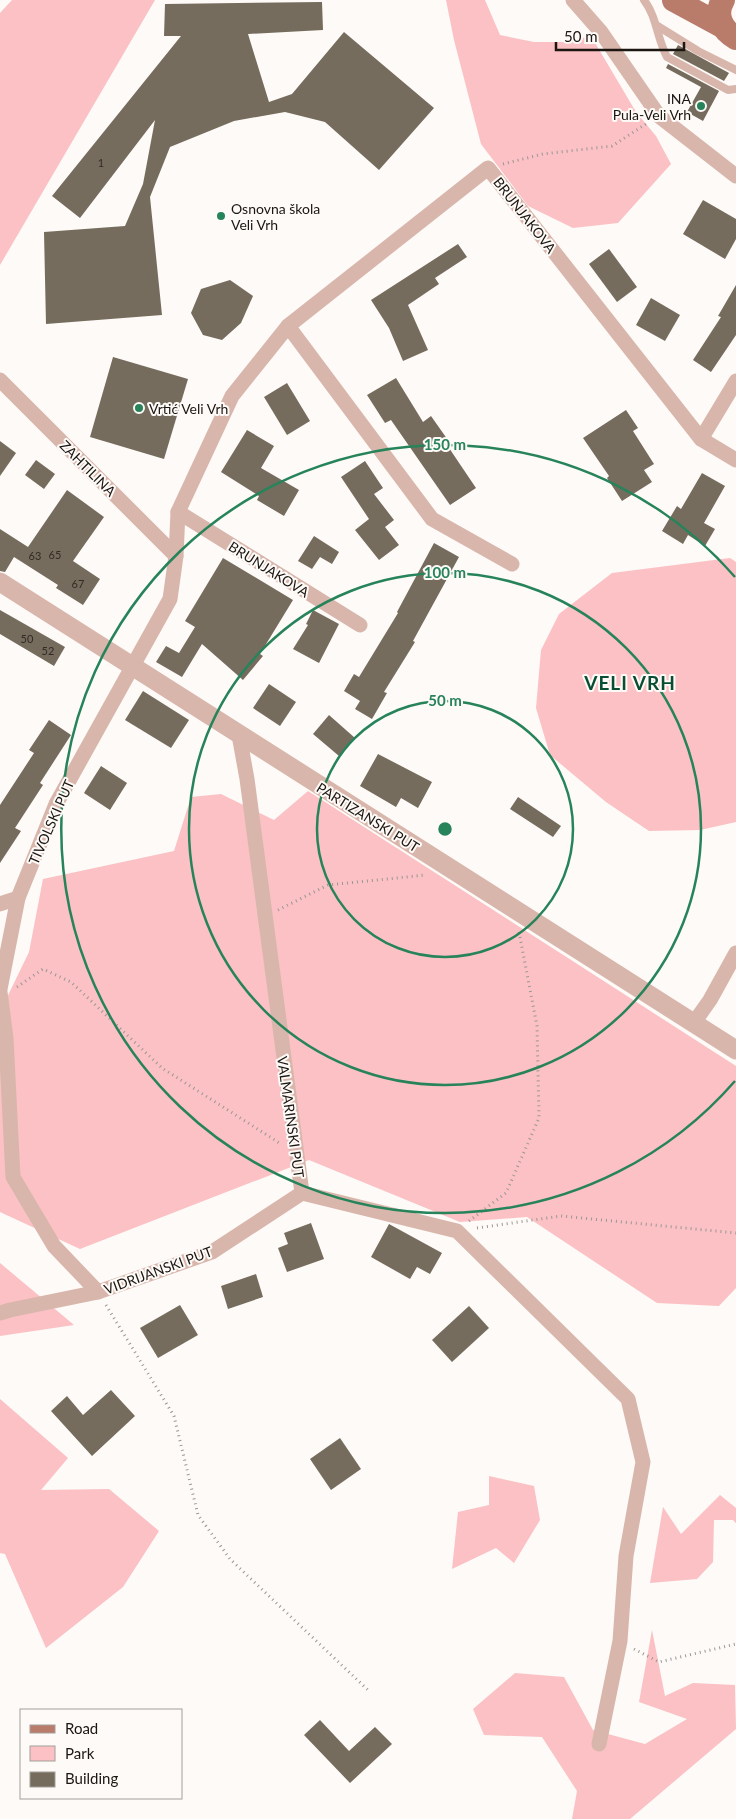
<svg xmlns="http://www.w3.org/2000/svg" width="736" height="1819" font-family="Lato,sans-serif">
  <rect width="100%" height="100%" fill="#fdfaf7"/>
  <g fill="#fbc1c4">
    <path d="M12,0H155L0,265V13Z"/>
    <path d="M446,0H485L500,35L534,42H564L591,36L636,112L656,136L671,164L618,223L573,228L528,206L481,144L454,40Z"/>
    <path d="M730,558L736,562V822L700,830L649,831L606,802L550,755L536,708L541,650L559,614L612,573Z"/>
    <path d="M308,791L736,1066V1288L719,1306L657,1303L527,1217L460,1222L309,1160L80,1249L0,1212V1012L29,952L43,879L174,851L191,797L221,794L274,820Z"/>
    <path d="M0,1263L74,1325L0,1336Z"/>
    <path d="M0,1399L68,1458L41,1490L109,1489L159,1531L123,1587L46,1648L5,1554L0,1553Z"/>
    <path d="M489,1476L534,1486L540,1520L514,1563L496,1548L452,1569L458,1512L489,1505Z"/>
    <path d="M720,1495L736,1508V1523L733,1520H714L713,1562L697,1579L650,1583L663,1507L681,1534Z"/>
    <path d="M652,1630L665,1696L693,1683L735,1685L736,1729L630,1819H572L577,1791L542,1737L484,1735L473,1709L515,1673L564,1677L593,1730L645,1744L687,1719L639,1702Z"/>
  </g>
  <g fill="#766c5e">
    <path d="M322,2L323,30L248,34L269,102L292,94L344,32L434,108L379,170L325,122L285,112L234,121L170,147L150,197L162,315L46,324L44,232L125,226L143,184L155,120L80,218L52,196L181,36H164L165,4Z"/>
    <path d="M678,45L729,73L724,81L673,54Z"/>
    <path d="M668,64L719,91L703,121L687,112L701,87L666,68Z"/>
    <path d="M703,200L736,219V239L725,259L683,234Z"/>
    <path d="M458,244L467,257L435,278L439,284L408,305L428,350L403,361L389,328L371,300Z"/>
    <path d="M609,249L637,287L617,302L589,264Z"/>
    <path d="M230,280L253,296L241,323L222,340L203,335L191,313L201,289Z"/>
    <path d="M736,285V335L711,372L693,360L721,317L718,316Z"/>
    <path d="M651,298L680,315L665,341L636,325Z"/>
    <path d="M113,357L188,379L164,459L90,437Z"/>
    <path d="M396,378L423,422L431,416L450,443L447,445L476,488L450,505L391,420L385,423L367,395Z"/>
    <path d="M287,383L310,421L287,435L264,397Z"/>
    <path d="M626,410L638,428L633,431L654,464L644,470L652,482L622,501L607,478L609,476L583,438Z"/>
    <path d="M247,430L274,446L261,468L299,490L284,516L257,500L259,496L221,472Z"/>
    <path d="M0,441L16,453L0,476Z"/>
    <path d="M36,460L55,474L44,489L25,475Z"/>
    <path d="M365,461L383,488L374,494L394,520L385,527L399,545L379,560L355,530L369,519L341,477Z"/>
    <path d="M702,473L725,486L704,523L715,529L705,546L688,535L683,544L662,531L677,506L681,509Z"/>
    <path d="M67,490L104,517L73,561L100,579L83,605L56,588L58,585L14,557L5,572L0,571V529L28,547Z"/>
    <path d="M314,536L339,552L332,564L320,557L312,569L298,561Z"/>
    <path d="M434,543L459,557L413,641L415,642L384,692L387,693L372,719L355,709L360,701L344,691L354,674L359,677L398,613L397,612Z"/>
    <path d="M223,558L293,600L260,654L263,656L243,680L202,644L182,677L156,662L166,646L179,653L195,627L185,621Z"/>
    <path d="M0,610L65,647L54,666L0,634Z"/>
    <path d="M313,610L339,624L319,663L293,649L308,625L306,624Z"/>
    <path d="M269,684L296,702L280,726L253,708Z"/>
    <path d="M143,691L189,720L171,748L125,720Z"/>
    <path d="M329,715L355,738L339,756L313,734Z"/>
    <path d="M49,720L71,735L40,783L43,785L15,828L21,831L0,863V805L34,753L29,750Z"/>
    <path d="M378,754L432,782L418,808L401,798L396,807L360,786Z"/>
    <path d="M101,766L127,783L110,810L84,793Z"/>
    <path d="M518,797L561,826L553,837L510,809Z"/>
    <path d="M311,1223L324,1259L287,1272L278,1248L288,1244L284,1233Z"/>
    <path d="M389,1224L442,1253L430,1274L417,1267L410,1279L371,1257Z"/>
    <path d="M256,1274L263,1297L228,1309L221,1286Z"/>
    <path d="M180,1305L198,1335L158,1358L140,1328Z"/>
    <path d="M469,1306L489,1328L452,1362L432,1340Z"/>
    <path d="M111,1390L135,1416L92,1456L51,1411L67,1396L83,1415Z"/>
    <path d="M340,1438L361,1469L331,1490L310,1459Z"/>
    <path d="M320,1720L349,1751L375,1727L392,1744L350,1783L304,1735Z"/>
  </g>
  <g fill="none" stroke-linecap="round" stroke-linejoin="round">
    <g stroke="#9b9793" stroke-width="3" stroke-dasharray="1 4" stroke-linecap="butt">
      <path d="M503,164L543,154L612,146L646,124"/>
      <path d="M278,910L328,885L426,875"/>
      <path d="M17,987L43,969L71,982L162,1068L281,1144"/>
      <path d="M469,1221L506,1193L539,1118L537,1026L519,932"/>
      <path d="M477,1228L561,1216L736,1233"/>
      <path d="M106,1305L174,1416L198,1515L230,1559L369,1691"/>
      <path d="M634,1649L659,1662L736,1644"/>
    </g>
    <g stroke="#d9b6ac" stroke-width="8">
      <path d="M644,0C657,17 657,39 667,57L728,90L736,89"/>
      <path d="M656,25L698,51L736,70"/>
    </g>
    <g stroke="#d9b6ac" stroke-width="15">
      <path d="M573,0L601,32L659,116L736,176"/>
      <path d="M288,326L432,519L512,564"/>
      <path d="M0,380L176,556"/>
      <path d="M701,439L736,381"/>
      <path d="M178,512L360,625"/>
      <path d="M239,735L247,779L302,1193L457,1231L628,1399L643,1462L626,1556L620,1641L599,1744"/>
      <path d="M0,904L18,898"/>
      <path d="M0,989L18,898L56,804L170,599L176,556L178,512L232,396L288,326L488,168L701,439L736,460"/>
      <path d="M0,992L6,1038L13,1177L54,1246L98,1292"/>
      <path d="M693,1024L710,1000L736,953"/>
      <path d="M0,1313L10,1310L98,1292L212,1252L302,1193"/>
    </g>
    <path stroke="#d9b6ac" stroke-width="19" d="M0,582L736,1050"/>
    <g stroke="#b97b6a" stroke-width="24">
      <path d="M674,0L722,26"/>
      <path d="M723,0C714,15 722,30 736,38"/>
    </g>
  </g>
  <g fill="none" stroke="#26835a" stroke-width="2.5">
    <circle cx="445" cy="829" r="128"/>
    <circle cx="445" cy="829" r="256"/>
    <path d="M735 1081A384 384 0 1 1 735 577"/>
  </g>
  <g fill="#26835a" stroke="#fdfaf7" stroke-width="2">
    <circle cx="701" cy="106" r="5"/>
    <circle cx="221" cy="216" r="5"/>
    <circle cx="139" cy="408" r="5"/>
  </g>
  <g text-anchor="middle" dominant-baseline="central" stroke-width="4" stroke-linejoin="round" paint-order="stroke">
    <g font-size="11" fill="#322c24">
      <text x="101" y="162">1</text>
      <text x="55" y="554">65</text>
      <text x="35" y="555">63</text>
      <text x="78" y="583">67</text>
      <text x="27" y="638">50</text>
      <text x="48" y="650">52</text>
    </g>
    <g font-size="14" fill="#1c1611" stroke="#fdfaf7" text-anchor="start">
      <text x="691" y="98" text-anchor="end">INA<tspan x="691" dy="16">Pula-Veli Vrh</tspan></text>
      <text x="231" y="208">Osnovna škola<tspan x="231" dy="16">Veli Vrh</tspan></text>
      <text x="149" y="408">Vrtić Veli Vrh</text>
    </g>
    <g font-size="14" fill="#1c1611" stroke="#fdfaf7">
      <text transform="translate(525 215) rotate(52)">BRUNJAKOVA</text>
      <text transform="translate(88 468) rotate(45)">ZAHTILINA</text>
      <text transform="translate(269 569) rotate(32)">BRUNJAKOVA</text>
      <text transform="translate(368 817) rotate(32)">PARTIZANSKI PUT</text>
      <text transform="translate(51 822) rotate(-66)">TIVOLSKI PUT</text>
      <text transform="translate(291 1117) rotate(82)">VALMARINSKI PUT</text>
      <text transform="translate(158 1270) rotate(-20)">VIDRIJANSKI PUT</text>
    </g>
    <g font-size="19" font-weight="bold" letter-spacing="1" fill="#094d32" stroke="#fdfaf7">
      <text x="630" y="682">VELI VRH</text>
    </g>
  </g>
  <circle cx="445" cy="829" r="8" fill="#26835a" stroke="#fdfaf7" stroke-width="2.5"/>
  <g font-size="15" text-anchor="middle" font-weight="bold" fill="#26835a" stroke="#fdfaf7" stroke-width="4" stroke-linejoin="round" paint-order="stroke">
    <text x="445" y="450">150 m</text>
    <text x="445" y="578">100 m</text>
    <text x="445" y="706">50 m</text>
  </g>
  <rect x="20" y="1709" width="162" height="90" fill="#fdfaf7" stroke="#a39f9b"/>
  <rect x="30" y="1725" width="25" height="8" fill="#b97b6a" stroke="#a39f9b"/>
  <text x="65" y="1734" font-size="15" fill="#1c1611">Road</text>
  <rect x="30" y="1746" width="25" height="15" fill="#fbc1c4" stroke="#a39f9b"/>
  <text x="65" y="1759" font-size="15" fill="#1c1611">Park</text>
  <rect x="30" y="1772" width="25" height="15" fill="#766c5e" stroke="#a39f9b"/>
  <text x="65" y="1784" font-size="15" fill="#1c1611">Building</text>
  <path d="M556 42v8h128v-8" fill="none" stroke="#1c1611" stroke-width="2.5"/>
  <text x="564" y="42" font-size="15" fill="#1c1611" stroke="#fdfaf7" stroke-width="4" paint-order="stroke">50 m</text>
</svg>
